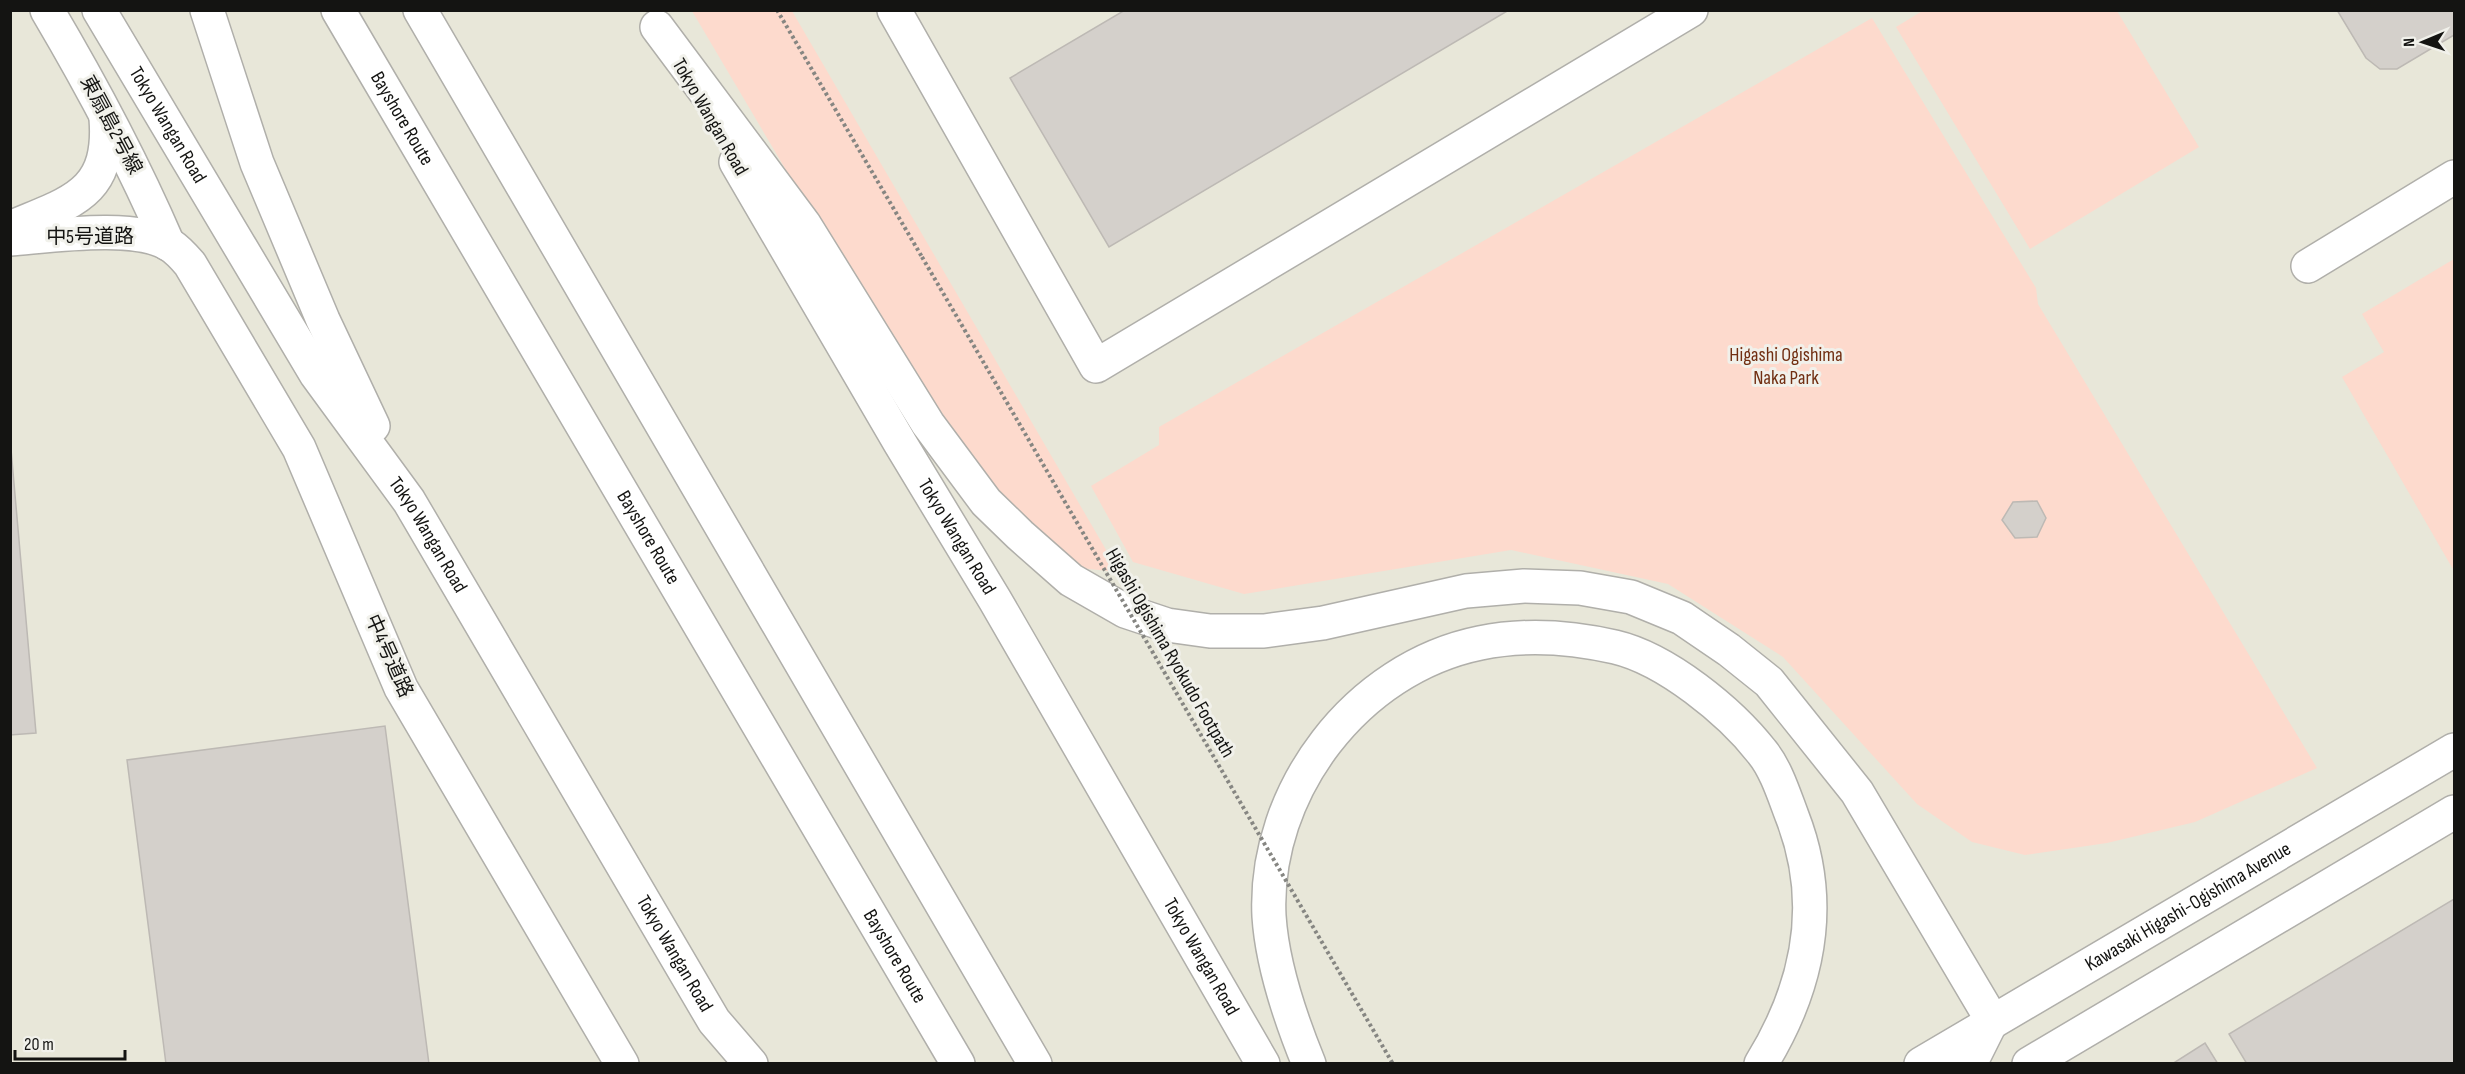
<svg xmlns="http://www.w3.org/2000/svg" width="2465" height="1074" font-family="'Sofia Sans Condensed','Noto Sans JP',sans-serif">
  <rect width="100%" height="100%" fill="#f1f1eb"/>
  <path fill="#e8e7d9" d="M10,11H2454V1063H11Z"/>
  <g fill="#fddacd">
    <path d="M1924,10L2117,11L2199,147L2030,249L1896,27Z"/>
    <path d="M692,11H792L1119,572L1069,567L961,452L874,319Z"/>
    <path d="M1872,18L2036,288L2038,304L2317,768L2195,822L2107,843L2025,855L1972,842L1917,804L1783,657L1668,584L1511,550L1244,594L1133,562L1091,486L1159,445V427Z"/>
    <path d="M2454,259V571L2342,377L2384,352L2362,314Z"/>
  </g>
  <g fill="#d4d0cb" stroke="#bdb9b4" stroke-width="1.5">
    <path d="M1125,10H1509L1109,247L1010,78Z"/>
    <path d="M2337,10H2454V35L2397,69H2380L2366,58Z"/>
    <path d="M10,438L36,733L10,735Z"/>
    <path d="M2037,501L2046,518L2037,537L2015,538L2002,520L2013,502Z"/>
    <path d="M385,726L429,1064H166L127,760Z"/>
    <path d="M2454,899V1064H2247L2229,1034Z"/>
    <path d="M2205,1043L2218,1064H2172Z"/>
  </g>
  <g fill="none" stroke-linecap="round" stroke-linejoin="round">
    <defs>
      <g id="minor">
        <path d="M47,10C92,86 133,163 168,244"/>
        <path d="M894,10L1096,366L1691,10"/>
        <path d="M10,228C70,202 112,195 106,118"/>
        <path d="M10,239C50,236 136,223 170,245C178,250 184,257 190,264L299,448L401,688L622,1064"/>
        <path d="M2308,266L2454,177"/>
        <path id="s1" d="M1921,1064L2454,750"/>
        <path d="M2029,1064L2454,812"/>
      </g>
      <g id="highway">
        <path id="s2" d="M99,10L316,374L409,501L714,1021L751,1064"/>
        <path d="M207,10L257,163L323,320L373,426"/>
        <path id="s3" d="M338,10L958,1064"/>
        <path d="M420,10L1035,1064"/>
        <path d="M657,27L804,224L928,424L986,502L1020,535L1071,580L1125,611L1167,625L1210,631H1264L1323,623L1466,591L1524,586L1580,588L1631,597L1682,618L1729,650L1769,682L1857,792L1992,1020L1970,1064"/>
        <path id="s4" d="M736,162L900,443L995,600L1263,1064"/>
        <path d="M1309,1064C1291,1020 1272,963 1269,916C1263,791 1357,668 1480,643C1523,634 1571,637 1615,647C1666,659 1730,711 1762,752C1776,769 1784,795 1792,816C1826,903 1809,986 1761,1064"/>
      </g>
    </defs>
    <use href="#minor" stroke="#b0afaa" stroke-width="36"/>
    <use href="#highway" stroke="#b0afaa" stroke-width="36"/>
    <path stroke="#868682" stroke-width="4" stroke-dasharray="3 3" stroke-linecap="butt" d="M777,10L922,257"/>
    <use href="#minor" stroke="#fff" stroke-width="33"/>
    <use href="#highway" stroke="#fff" stroke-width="33"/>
    <path stroke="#868682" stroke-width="4" stroke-dasharray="3 3" stroke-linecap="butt" d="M922,257L1393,1064"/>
  </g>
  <g text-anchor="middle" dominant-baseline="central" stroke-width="6" stroke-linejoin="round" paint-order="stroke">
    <g font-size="20" fill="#141412" stroke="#f1f1eb">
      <text transform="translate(710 117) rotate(60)">Tokyo Wangan Road</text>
      <text stroke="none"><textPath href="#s3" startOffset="126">Bayshore Route</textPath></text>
      <text transform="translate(111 125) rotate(62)">東扇島2号線</text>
      <text stroke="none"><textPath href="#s2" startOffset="134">Tokyo Wangan Road</textPath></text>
      <text x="90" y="237">中5号道路</text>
      <text stroke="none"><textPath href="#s2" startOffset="620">Tokyo Wangan Road</textPath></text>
      <text stroke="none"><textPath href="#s3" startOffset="612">Bayshore Route</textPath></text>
      <text stroke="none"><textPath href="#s4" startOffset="435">Tokyo Wangan Road</textPath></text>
      <text transform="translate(1170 653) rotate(60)">Higashi Ogishima Ryokudo Footpath</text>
      <text transform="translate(389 656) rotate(66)">中4号道路</text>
      <text stroke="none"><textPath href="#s1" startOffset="310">Kawasaki Higashi-Ogishima Avenue</textPath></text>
      <text stroke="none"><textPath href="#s2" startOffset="1106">Tokyo Wangan Road</textPath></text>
      <text stroke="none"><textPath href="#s3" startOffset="1098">Bayshore Route</textPath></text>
      <text stroke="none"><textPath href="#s4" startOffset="921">Tokyo Wangan Road</textPath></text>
    </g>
    <g font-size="20" fill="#712f12" stroke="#f1f1eb">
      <text x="1786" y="355">Higashi Ogishima<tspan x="1786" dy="23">Naka Park</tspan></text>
    </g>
  </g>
  <rect width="2465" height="1074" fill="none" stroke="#141412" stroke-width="24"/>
  <g transform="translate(2423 42) rotate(268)" stroke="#f1f1eb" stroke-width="4.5" paint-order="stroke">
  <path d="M0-4.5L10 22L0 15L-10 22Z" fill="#141412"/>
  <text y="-9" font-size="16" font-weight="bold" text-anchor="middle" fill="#141412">N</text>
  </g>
  <path d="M15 1050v9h110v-9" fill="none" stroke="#141412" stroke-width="3"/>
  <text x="24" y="1050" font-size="18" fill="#141412" stroke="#f1f1eb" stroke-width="4.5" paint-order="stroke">20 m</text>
</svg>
